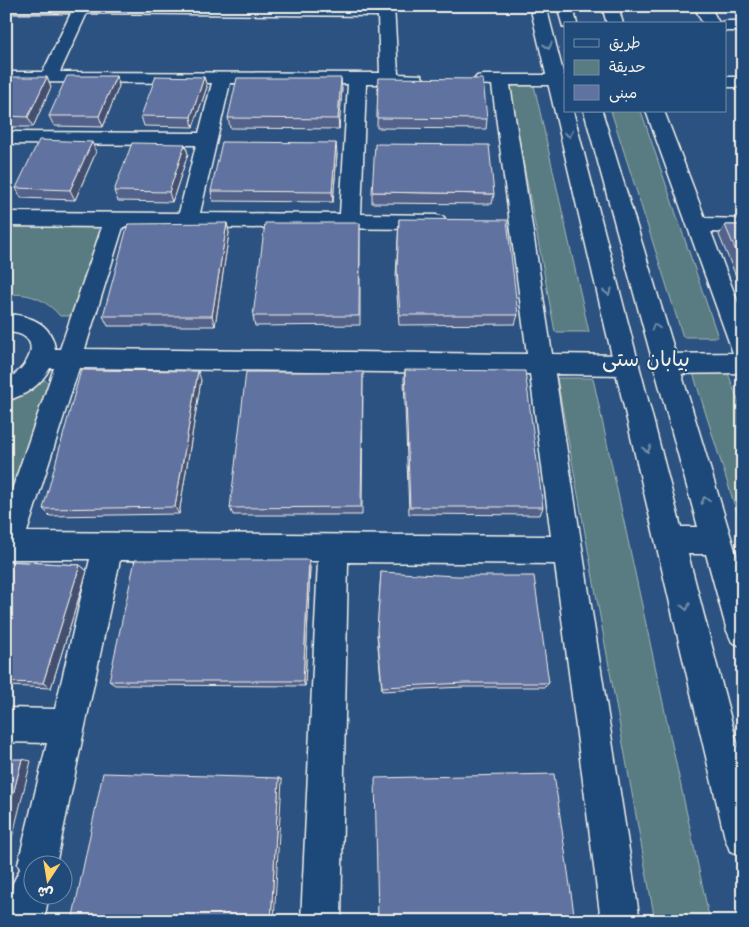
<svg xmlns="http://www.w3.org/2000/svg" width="749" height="927" font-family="'Comic Neue','Playpen Sans Arabic',sans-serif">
  <rect width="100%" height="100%" fill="#2c5282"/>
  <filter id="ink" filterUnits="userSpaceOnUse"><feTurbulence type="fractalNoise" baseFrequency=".02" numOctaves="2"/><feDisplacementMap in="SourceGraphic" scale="10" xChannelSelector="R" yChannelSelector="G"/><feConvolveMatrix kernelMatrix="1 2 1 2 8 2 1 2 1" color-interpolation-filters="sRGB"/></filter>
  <g filter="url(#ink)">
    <g fill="#587c81" stroke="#a6b6b4">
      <path d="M509,85H534L589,332H555Z"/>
      <path d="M611,111H641L718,337H683Z"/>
      <path d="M6,216L106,217L76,310L69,316H60C45,299 29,292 6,295Z"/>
      <path d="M693,373H728L743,414V532Z"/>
      <path d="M557,378H593L710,921H655Z"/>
      <path d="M45,380L50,384L6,515V401L39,381Z"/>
    </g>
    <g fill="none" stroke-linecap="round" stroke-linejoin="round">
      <defs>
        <g id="street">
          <path d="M6,6H394L398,74L421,75L424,79L421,83L415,84H366L361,214L436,215L444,217L447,222L444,227L436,229L123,227L85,349L527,354L492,85L477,84L474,80L477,76L483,75H565V85H510L552,354L626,355L635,358L639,365L635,372L626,375L555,374L640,921H601L555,564L348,562L341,921H301L318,561L120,560L56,864H32V894H49L44,921H6L13,883L20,869L18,864L47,743L6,742V708L55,709L90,559H6V507L54,368H50C40,386 26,395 6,401V380C31,367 46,333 6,332V314C29,315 52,323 55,349H60L102,227L6,226V212L179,213L196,145L6,144V132L199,133L212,83L6,82V72H43L71,13H6ZM87,13L378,16L380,73L60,72ZM230,83L348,84L340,214L200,213ZM79,368L530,374L551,536L27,532Z"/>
          <path d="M602,6H618L623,24H607Z"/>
          <path d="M694,6H710L719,23L725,21H743V31H725V24H703Z"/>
          <rect x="725" y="77" width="18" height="10"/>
          <path d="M646,111H664L705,218L743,219V233L711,232L743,316V373L665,374L656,371L653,364L656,357L665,354L733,353Z"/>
        </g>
        <g id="secondary">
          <path d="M530,6H546L565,80V111H573L681,527H698L584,111H602L743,577V647L732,642L727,631L706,554H688L743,766V856L730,851L725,838Z"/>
          <path d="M557,6H573L577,24H565V28L563,27Z"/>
        </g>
      </defs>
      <use href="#street" stroke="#f4f1e8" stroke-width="3"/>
      <use href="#secondary" stroke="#f4f1e8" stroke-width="3"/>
      <use href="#street" fill="#1f4a7a" fill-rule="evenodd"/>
      <use href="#secondary" fill="#1f4a7a" fill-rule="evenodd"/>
    </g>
    <g fill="#53628a" stroke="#f4f1e8">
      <path d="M116,76L119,86L103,127L54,126L49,116Z"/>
      <path d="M6,77L51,87L33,127H6Z"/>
      <path d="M204,77L207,87L193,127L144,126L141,116Z"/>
      <path d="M378,78L487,119L486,129L377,128Z"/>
      <path d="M342,88L339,129L230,128L228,118Z"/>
      <path d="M185,144L188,154L172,202L118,201L114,191Z"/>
      <path d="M96,152L75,200L21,198L16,188Z"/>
      <path d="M337,154L333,202L213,201L211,191Z"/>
      <path d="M372,192L494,194L492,204L372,203Z"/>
      <path d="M399,219L518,315L515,324L399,325L396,278Z"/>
      <path d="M227,223L229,233L215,326H108L103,316Z"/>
      <path d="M360,223V325L255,326L253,316Z"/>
      <path d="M725,225H743V293L719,235Z"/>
      <path d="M405,370L543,507L540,515L409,514L404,379Z"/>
      <path d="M363,372L362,515H233L230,508Z"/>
      <path d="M201,380L179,514L50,516L43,509Z"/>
      <path d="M6,561L80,565L87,571L51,688L6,686Z"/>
      <path d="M310,567L305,686L115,685L109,681Z"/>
      <path d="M381,572L549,683L545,687H463L382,691L377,635Z"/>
    </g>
    <g fill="#435070" stroke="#f4f1e8">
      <path d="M116,76L119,86L103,127L99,116Z"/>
      <path d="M47,77L51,87L33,127L28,117Z"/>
      <path d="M204,77L207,87L193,127L191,117Z"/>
      <path d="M341,78L342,88L339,129L338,119Z"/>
      <path d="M92,142L96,152L75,200L70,190Z"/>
      <path d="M6,143L11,153L6,162Z"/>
      <path d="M336,143L337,154L333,202L332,192Z"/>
      <path d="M185,144L188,154L172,202L169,192Z"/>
      <path d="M227,223L229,233L215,326L212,316Z"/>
      <path d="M198,371L201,380L179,514L175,507Z"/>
      <path d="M309,560L310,567L305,686L303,681Z"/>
      <path d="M80,565L87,571L51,688L43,683Z"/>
      <path d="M22,759L31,761L6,863V822Z"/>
      <path d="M279,778L282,780L274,921H271Z"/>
    </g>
    <g fill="#6072a0" stroke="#f4f1e8">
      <path d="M67,76H116L99,116H49Z"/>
      <path d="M156,76L204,77L191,117L141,116Z"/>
      <path d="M6,77H47L28,117L6,116Z"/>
      <path d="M237,78H341L338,119L228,118Z"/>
      <path d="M378,78L483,79L487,119L377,118Z"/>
      <path d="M39,140L92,142L70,190L16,188Z"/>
      <path d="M222,142L336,143L332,192L211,191Z"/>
      <path d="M132,143L185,144L169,192L114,191Z"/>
      <path d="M375,144L489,145L494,194L372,192Z"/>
      <path d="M399,219L507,220L518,315H400L397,269Z"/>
      <path d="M227,223L212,316H103L128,224Z"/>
      <path d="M265,223H360L359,316H253Z"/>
      <path d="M725,225H743V268Z"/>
      <path d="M81,370L198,371L175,507L43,509Z"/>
      <path d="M405,370L525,371L543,507H410Z"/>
      <path d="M246,372H363L361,507L230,508Z"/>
      <path d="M135,560H309L303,681H109Z"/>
      <path d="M6,561L80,565L43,683L6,682Z"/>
      <path d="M381,572L457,576H534L549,683H465L382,687L377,630Z"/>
      <path d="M6,759H22L6,822Z"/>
      <path d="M103,773L279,778L271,921H72Z"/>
      <path d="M554,774L575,921H378L375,778Z"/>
    </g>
    <defs><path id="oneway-chevron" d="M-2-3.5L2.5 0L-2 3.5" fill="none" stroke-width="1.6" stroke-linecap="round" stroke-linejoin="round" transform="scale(1.25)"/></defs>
    <g stroke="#748da6">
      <use href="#oneway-chevron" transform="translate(548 46) rotate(77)"/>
      <use href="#oneway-chevron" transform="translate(569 134) rotate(76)"/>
      <use href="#oneway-chevron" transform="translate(608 292) rotate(76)"/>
      <use href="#oneway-chevron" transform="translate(655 327) rotate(-106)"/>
      <use href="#oneway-chevron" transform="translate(647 449) rotate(76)"/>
      <use href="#oneway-chevron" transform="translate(705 500) rotate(-106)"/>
      <use href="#oneway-chevron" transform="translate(686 607) rotate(76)"/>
    </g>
  </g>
  <g text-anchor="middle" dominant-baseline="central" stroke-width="4" stroke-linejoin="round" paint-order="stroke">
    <g font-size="21" fill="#f4f1e8" stroke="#1f4a7a">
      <text x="646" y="359">بیابان ستی</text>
    </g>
  </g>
  <rect width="749" height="927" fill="none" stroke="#1f4a7a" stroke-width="25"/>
  <rect x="12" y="12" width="724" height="902" fill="none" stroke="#f4f1e8" stroke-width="2" filter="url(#ink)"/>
  <rect x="564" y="22" width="162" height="90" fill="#1f4a7a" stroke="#748da6"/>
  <rect x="574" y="39" width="25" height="8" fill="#1f4a7a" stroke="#748da6"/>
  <text x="609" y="48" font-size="15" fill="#f4f1e8">طريق</text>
  <rect x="574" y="60" width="25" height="15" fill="#587c81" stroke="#748da6"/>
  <text x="609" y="72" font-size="15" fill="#f4f1e8">حديقة</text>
  <rect x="574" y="85" width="25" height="15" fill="#6072a0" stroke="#748da6"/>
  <text x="609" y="98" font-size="15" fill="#f4f1e8">مبنى</text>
  <g transform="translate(48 880) rotate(192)"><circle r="24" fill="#1f4a7a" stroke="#748da6"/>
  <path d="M0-4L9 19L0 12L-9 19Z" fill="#ffd166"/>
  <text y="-8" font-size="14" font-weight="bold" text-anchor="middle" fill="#f4f1e8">ش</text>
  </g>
</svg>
